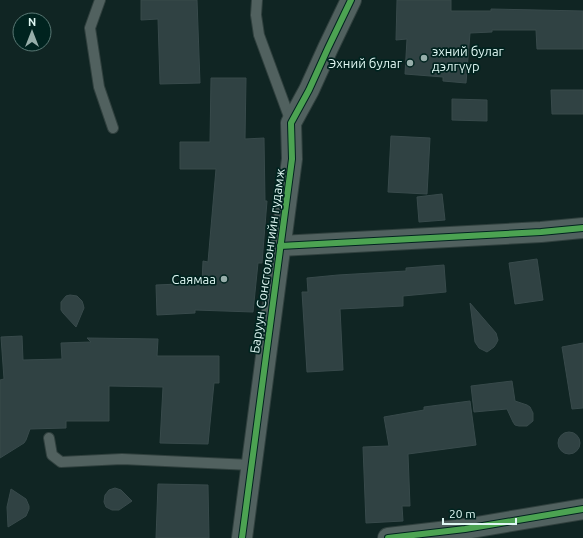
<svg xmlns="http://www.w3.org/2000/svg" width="583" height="538" font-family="Ubuntu,sans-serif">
  <rect width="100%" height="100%" fill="#102523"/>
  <g fill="#304243" stroke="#384a4b">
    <path d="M141,0H197L200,83L160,84L158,19L141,20Z"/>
    <path d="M397,0H451V11H491V9L583,11V49H537L536,30H492V32L470,33L466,83L443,81V77L405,74L407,39L396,40Z"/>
    <path d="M211,78H246L245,139L264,138L265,201H267L262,263H258L253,312L195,310V313L157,315L156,285L202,283L203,261L208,262L216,169H180V142H210Z"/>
    <path d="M551,90H583V114H552Z"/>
    <path d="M452,99L487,100V121L452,120Z"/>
    <path d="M391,136L430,138L427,194L388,192Z"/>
    <path d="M442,194L445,220L419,222L417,197Z"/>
    <path d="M537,259L543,300L515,304L509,263Z"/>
    <path d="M444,265L446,292L403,296V306L340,309L343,370L307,372L302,292H308L307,278L338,275L406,271V268Z"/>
    <path d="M70,295L77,296L82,301L83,304L84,308L76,327L63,313L61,310V302L66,296Z"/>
    <path d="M470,303L496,333L498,340L496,344L494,347L487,352L479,348L475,342Z"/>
    <path d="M22,336L23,360L62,359L61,343L91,342L87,338L158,339L157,356H219V383H214L208,444L160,443L163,387L109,386V421H66V428L30,429L26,440L24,443L0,458V380L4,379L1,337Z"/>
    <path d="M583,343V408L572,409L562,347Z"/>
    <path d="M512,381L515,401L527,405L530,407L533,413V421L527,426H519L515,425L513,422L507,409L474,412L471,386Z"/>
    <path d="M470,401L476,445L408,454L410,506H402L403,521L366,523L363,447L389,446L384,417L424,410V407Z"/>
    <circle cx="569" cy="443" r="11"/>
    <path d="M158,484L208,485L209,538H156Z"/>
    <path d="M115,488L121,490L132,501L119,510H112L106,507L104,502L105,495L109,490Z"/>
    <path d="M11,489L26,499L29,506V509L26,516L8,527L7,507Z"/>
  </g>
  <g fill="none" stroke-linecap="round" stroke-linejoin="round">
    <defs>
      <g id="service">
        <path d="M100,0L90,28L99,87L113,128"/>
        <path d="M257,0L256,15L259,35L291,122"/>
        <path d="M49,438L52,455L61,462L122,459L251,465"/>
      </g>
      <g id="minor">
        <path d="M280,246L541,232L583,228"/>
        <path d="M242,538L292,159L291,123L309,90L328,48L351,0"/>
        <path d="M388,538L465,529L583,509"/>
      </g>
    </defs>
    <use href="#service" stroke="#30403e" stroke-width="12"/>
    <use href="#minor" stroke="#30403e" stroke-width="22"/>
    <use href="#service" stroke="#51615f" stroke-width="10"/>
    <use href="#minor" stroke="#51615f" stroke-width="20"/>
    <defs>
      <g id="cycleway">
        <path d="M280,246L541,232L583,228"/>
        <path d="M242,538L292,159L291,123L309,90L328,48L351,0"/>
        <path d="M388,538L465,529L583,509"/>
      </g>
    </defs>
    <use href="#cycleway" stroke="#00231f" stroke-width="8"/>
    <use href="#cycleway" stroke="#4ca352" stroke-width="6"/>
  </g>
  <g fill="#97aeaa" stroke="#00231f" stroke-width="1.5">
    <circle cx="424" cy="58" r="4"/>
    <circle cx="410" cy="63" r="4"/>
    <circle cx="224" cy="279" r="4"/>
  </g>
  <g text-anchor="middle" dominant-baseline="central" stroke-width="3.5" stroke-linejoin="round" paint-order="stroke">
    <g font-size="13" fill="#dff7f3" stroke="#00231f" text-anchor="end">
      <text x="432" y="51" text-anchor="start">эхний булаг<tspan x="432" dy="15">дэлгүүр</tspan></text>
      <text x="402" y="63">Эхний булаг</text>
      <text x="216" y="279">Саямаа</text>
    </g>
    <g font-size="13" fill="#dff7f3" stroke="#00231f">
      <text transform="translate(267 261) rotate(-82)">Баруун Сонсголонгийн гудамж</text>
    </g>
  </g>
  <g transform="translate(32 32)"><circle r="19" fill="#00231f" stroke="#597874"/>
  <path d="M0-3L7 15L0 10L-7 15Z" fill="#97aeaa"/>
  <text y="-6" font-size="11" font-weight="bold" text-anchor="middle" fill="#dff7f3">N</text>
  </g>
  <path d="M443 518v6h73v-6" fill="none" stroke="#dff7f3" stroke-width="2"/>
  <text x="449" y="518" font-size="12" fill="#dff7f3" stroke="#00231f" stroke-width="3" paint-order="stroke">20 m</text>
</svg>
